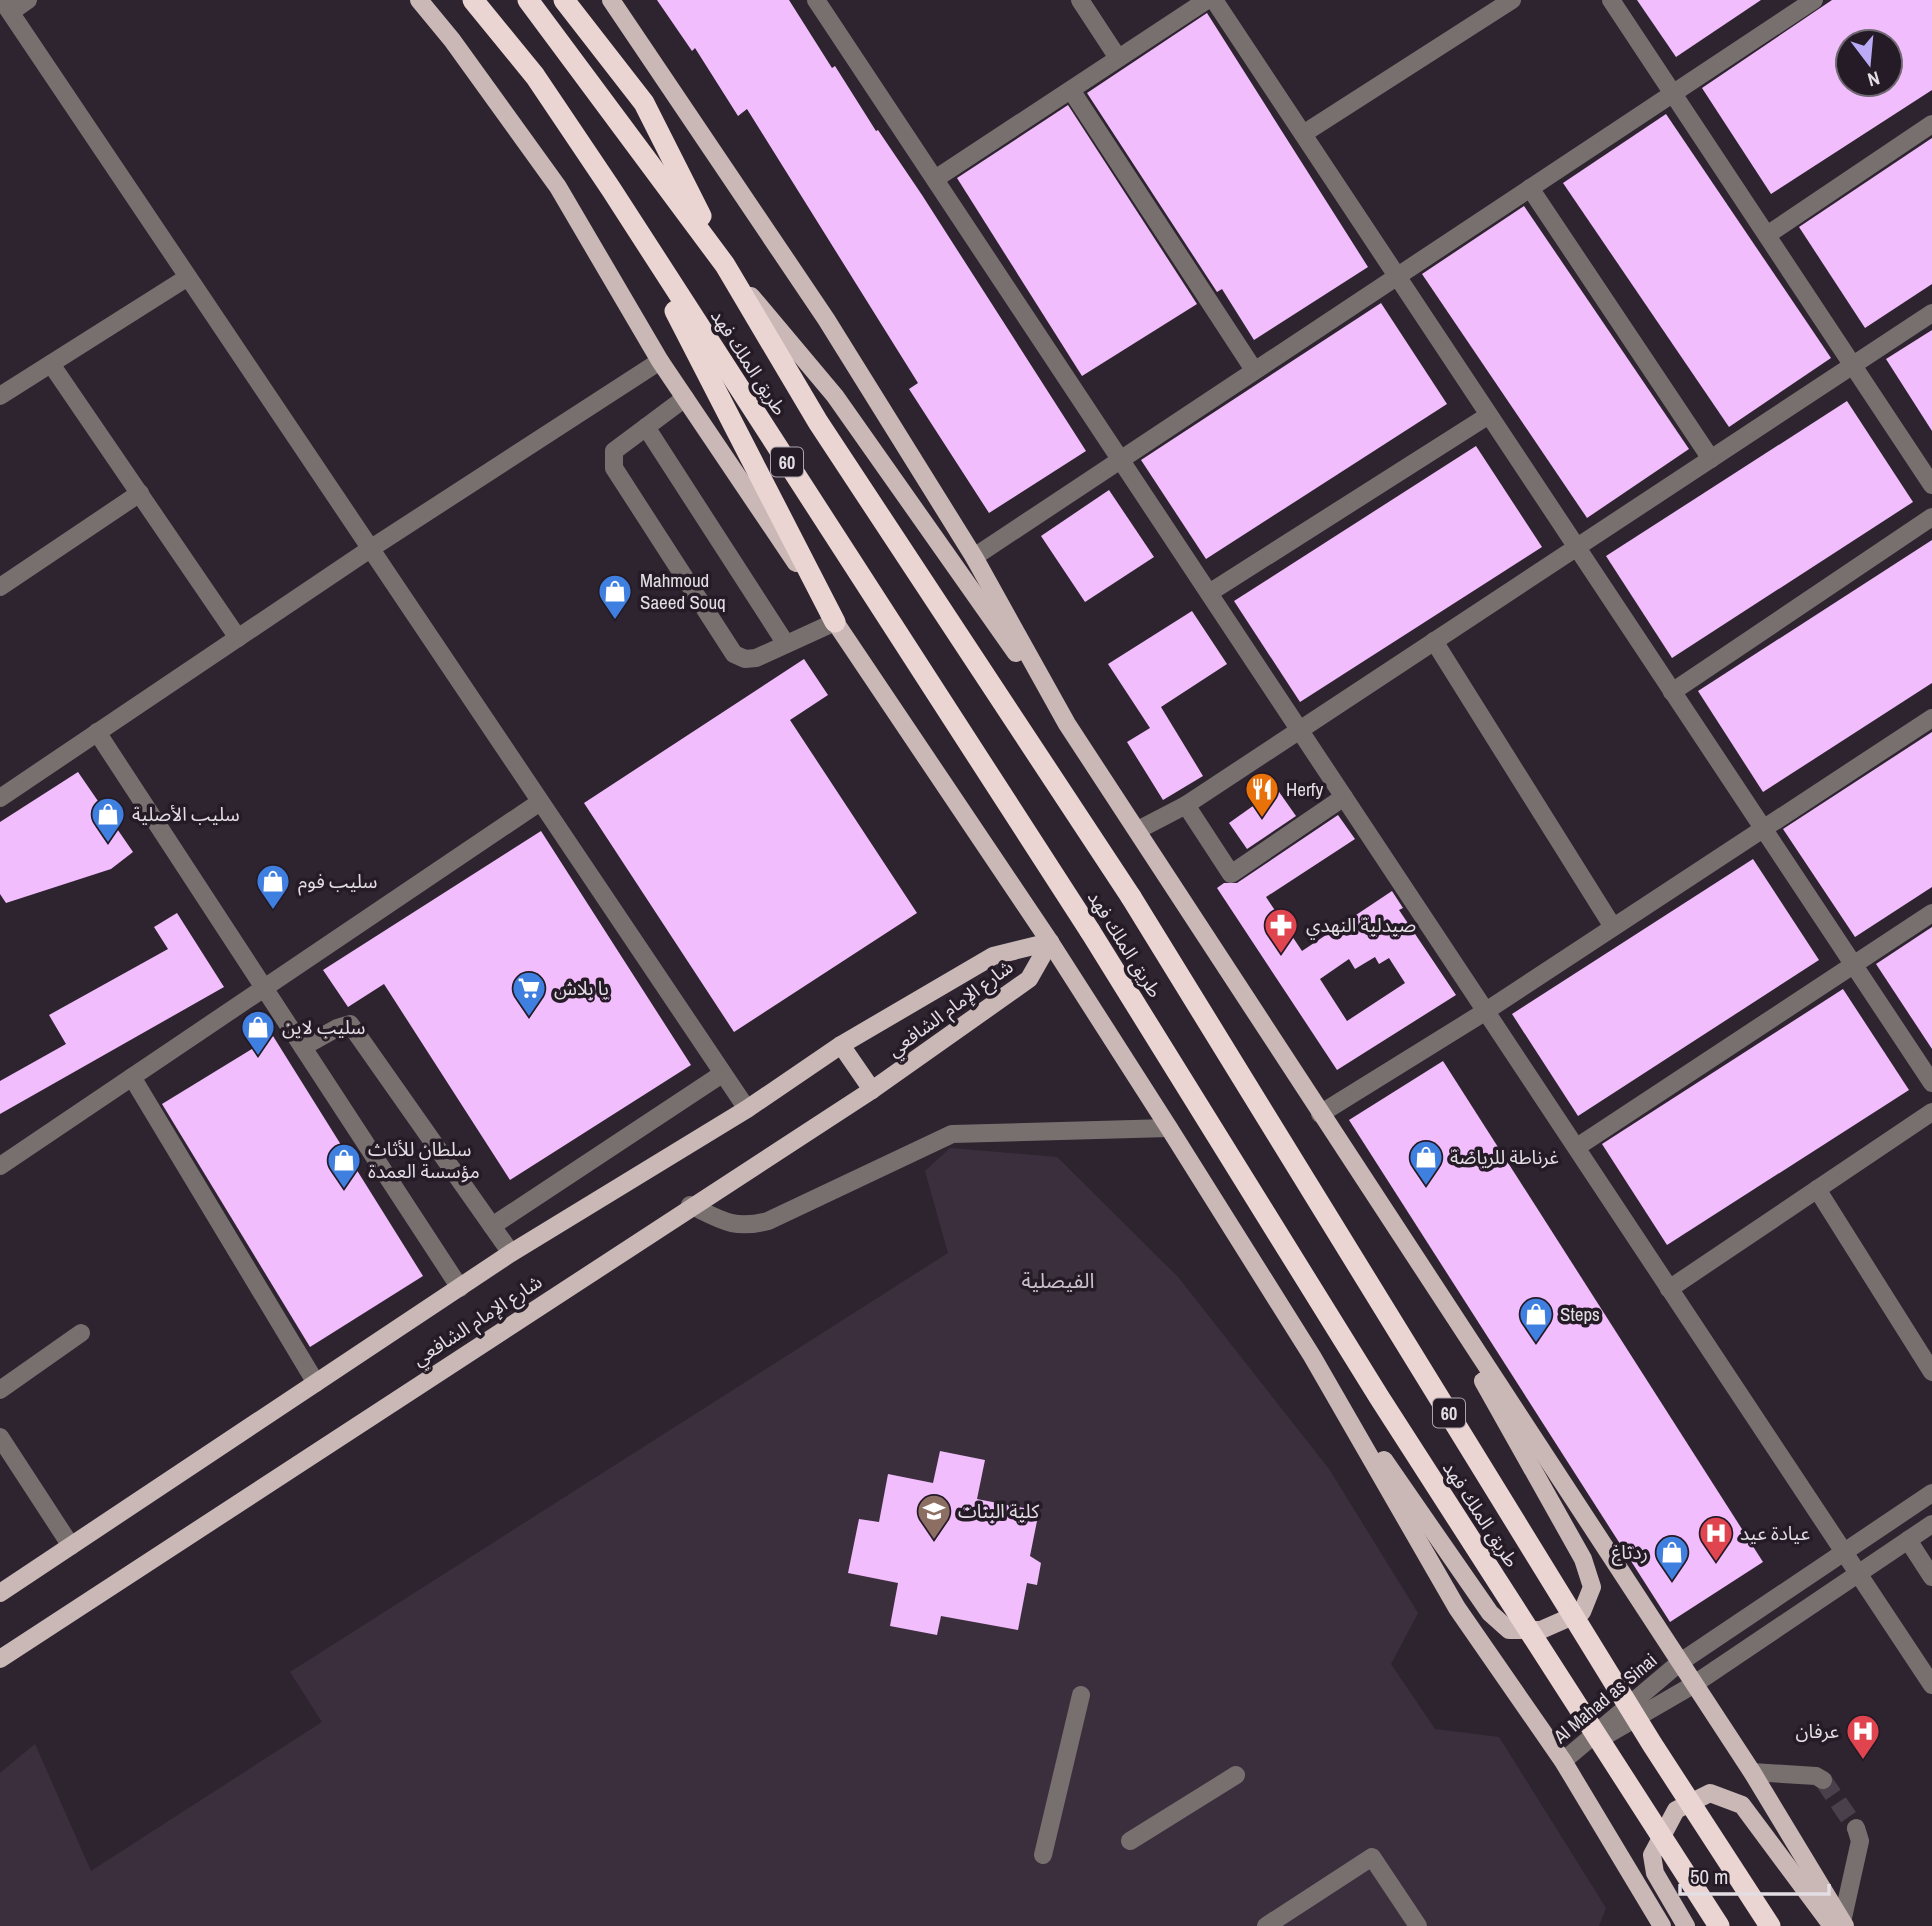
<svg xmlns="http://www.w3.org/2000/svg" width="1932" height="1926" font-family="'Archivo Narrow','Noto Sans Arabic',sans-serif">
  <rect width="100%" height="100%" fill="#2e2430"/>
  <path fill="#3b2f3e" d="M950,1148L1057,1157L1178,1277L1329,1469L1418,1613L1391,1664L1435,1729L1499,1737L1606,1908L1599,1926H0V1773L35,1744L91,1871L322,1722L290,1672L948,1253L925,1171Z"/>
  <g fill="#f2bdfc" fill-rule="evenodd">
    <path d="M657,0H789L832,68L835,66L876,131L878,130L922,195L1086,451L989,513L909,389L918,383L747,109L738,116L695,48L692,51Z"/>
    <path d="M1637,0H1761L1676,57Z"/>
    <path d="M1832,0H1932V90L1771,194L1702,88ZM1848,42H1890V84H1848Z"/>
    <path d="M1207,13L1368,267L1254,340L1222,289L1217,292L1087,93Z"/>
    <path d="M1068,105L1197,304L1082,376L957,178Z"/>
    <path d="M1666,114L1831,358L1729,427L1563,183Z"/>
    <path d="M1932,138V284L1865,328L1799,227Z"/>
    <path d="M1524,206L1689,449L1587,518L1422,274Z"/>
    <path d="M1381,303L1447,404L1206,559L1141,460Z"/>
    <path d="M1932,330V431L1886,359Z"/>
    <path d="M1847,401L1913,502L1672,658L1606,556Z"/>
    <path d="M1476,446L1542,547L1300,702L1234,601Z"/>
    <path d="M1109,490L1154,557L1085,602L1041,536Z"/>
    <path d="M1932,540V683L1763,792L1698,691Z"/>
    <path d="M1192,611L1227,664L1161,707L1203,776L1163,800L1127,742L1150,728L1108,664Z"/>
    <path d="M804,659L828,695L790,720L917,913L734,1032L584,803Z"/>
    <path d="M1932,732V887L1855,937L1783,829Z"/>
    <path d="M78,772L133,852L111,869L6,903L0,894V822Z"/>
    <path d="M1277,789L1296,816L1247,849L1229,823Z"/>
    <path d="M1338,815L1355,839L1266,897L1302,951L1392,891L1403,908L1399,910L1456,995L1337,1070L1217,888L1224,883H1237ZM1375,957L1379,964L1389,958L1405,983L1347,1021L1320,979L1349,959L1355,969Z"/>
    <path d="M541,831L691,1065L510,1180L384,984L348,1007L323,970Z"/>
    <path d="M1753,859L1819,960L1578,1116L1512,1014Z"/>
    <path d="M177,913L224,987L0,1114V1081L66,1044L49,1015L168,949L154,927Z"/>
    <path d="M1932,927V1049L1876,964Z"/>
    <path d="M1843,989L1909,1090L1667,1245L1602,1144Z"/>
    <path d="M273,1036L423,1276L310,1347L162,1104Z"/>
    <path d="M1443,1061L1763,1562L1670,1622L1349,1120Z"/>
    <path d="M940,1451L985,1460L977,1499L1039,1511L1030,1556L1041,1563L1037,1585L1027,1583L1018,1630L941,1616L937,1635L890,1626L898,1583L848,1573L859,1519L879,1522L888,1474L933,1483Z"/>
  </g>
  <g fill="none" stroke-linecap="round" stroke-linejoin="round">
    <path stroke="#49404b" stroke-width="18" stroke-dasharray="18 9" stroke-linecap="butt" d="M1823,1780L1856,1828"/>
    <g stroke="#78706f" stroke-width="18">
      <path d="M2,0L747,1109"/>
      <path d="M816,0L1932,1685"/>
      <path d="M1080,0L1118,58"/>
      <path d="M1214,0L1932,1083"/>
      <path d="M1611,0L1932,485"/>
      <path d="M11,12L28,0"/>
      <path d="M1071,90L1254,370"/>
      <path d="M1303,134L1512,0"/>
      <path d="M935,179L1207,0"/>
      <path d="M1530,188L1711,459"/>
      <path d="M1767,235L1932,124"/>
      <path d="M51,364L238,638"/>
      <path d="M0,396L188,277"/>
      <path d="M685,398L614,451V468L734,654L745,659L756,658L835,622"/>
      <path d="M646,427L786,644"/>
      <path d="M974,557L1814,0"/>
      <path d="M0,587L140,493"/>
      <path d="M1209,593L1489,415"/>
      <path d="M1434,641L1613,927"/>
      <path d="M1672,692L1932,517"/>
      <path d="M97,732L460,1288"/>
      <path d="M0,798L370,549L660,361"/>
      <path d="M1186,805L1231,874L1344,797"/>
      <path d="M1138,830L1186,805L1932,313"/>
      <path d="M303,1047L337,1028L350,1024L492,1226"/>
      <path d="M132,1077L316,1383"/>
      <path d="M1320,1114L1486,1011L1932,718"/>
      <path d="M1577,1147L1932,913"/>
      <path d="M0,1166L540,802"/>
      <path d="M1817,1189L1932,1372"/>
      <path d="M690,1205C721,1220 733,1230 768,1221L952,1134L1169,1128"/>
      <path d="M511,1253L492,1226L722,1074"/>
      <path d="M1669,1289L1932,1112"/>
      <path d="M0,1390L81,1333"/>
      <path d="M0,1437L71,1546"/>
      <path d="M1908,1540L1932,1577"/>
      <path d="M1605,1736L1693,1685L1932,1524"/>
      <path d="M1563,1761L1679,1663L1932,1493"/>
      <path d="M1752,1772L1816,1776L1823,1780"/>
      <path d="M1130,1841L1236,1775"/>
      <path d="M1043,1855L1081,1695"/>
      <path d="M1842,1922L1860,1841L1856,1828"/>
      <path d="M1266,1926L1372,1857L1418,1926"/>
    </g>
    <g stroke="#cab8b6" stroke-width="18">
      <path d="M419,0L452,40L558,187L660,361L796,563"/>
      <path d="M611,0L826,319L974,557L1067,724L1752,1772L1845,1926"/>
      <path d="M751,296L835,396L1016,653"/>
      <path d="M829,613L1050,942L1169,1128L1312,1356L1457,1608L1563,1761L1662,1926"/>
      <path d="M841,1045L872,1090"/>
      <path d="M1384,1460L1490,1613L1509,1630H1541L1582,1612L1592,1587L1583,1559L1483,1381"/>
      <path d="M0,1593L511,1253L747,1109L841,1045L993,956L1050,942"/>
      <path d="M0,1659L872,1090L1029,979L1050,942"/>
      <path d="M1686,1926L1655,1873L1652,1855L1676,1810L1710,1793L1742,1805L1832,1926"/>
    </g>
    <g stroke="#ead5d2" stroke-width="21">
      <path d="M473,0L535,76L611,189L1090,931"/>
      <path d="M528,0L725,265L818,422L1131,897"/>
      <path d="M564,0L644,103L701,216"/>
      <path d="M675,311L835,622"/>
    </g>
    <g stroke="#ead5d2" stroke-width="21">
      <path d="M1131,897L1652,1744L1770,1926"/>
      <path d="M1090,931L1379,1397L1719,1926"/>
    </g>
  </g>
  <defs>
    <symbol id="shop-pin" viewBox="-11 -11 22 30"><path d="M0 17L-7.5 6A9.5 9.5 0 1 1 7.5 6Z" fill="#3f7fe0" stroke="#241b26"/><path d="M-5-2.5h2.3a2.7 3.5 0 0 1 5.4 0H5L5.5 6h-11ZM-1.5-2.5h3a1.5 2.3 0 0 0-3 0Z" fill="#fff"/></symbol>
    <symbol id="restaurant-pin" viewBox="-11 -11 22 30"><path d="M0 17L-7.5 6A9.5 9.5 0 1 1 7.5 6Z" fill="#e8710a" stroke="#241b26"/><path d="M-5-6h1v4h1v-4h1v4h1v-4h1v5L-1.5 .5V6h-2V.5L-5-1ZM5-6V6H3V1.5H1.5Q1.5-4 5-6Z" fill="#fff"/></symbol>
    <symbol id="pharmacy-pin" viewBox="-11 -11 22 30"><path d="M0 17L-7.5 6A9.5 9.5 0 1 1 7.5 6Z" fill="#e0444e" stroke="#241b26"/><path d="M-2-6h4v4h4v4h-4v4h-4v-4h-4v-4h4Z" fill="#fff"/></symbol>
    <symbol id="supermarket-pin" viewBox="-11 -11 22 30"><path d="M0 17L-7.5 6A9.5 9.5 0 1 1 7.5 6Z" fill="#3f7fe0" stroke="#241b26"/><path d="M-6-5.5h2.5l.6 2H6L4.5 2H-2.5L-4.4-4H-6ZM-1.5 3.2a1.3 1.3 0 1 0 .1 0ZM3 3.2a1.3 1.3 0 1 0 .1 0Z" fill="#fff"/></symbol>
    <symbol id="university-pin" viewBox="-11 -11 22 30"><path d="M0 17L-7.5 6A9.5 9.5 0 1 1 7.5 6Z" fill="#8d6e63" stroke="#241b26"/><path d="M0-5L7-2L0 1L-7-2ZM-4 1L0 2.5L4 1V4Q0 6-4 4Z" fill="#fff"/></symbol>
    <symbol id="hospital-pin" viewBox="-11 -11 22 30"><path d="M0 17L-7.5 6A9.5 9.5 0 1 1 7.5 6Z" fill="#e0444e" stroke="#241b26"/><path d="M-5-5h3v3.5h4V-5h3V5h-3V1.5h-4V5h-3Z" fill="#fff"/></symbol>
  </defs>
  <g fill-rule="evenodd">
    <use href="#shop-pin" x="596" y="572" width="38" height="52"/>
    <use href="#restaurant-pin" x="1243" y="770" width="38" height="52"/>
    <use href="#shop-pin" x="89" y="795" width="38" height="52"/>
    <use href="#shop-pin" x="254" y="862" width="38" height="52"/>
    <use href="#pharmacy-pin" x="1262" y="906" width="38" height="52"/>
    <use href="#supermarket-pin" x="510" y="969" width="38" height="52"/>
    <use href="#shop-pin" x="239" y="1008" width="38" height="52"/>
    <use href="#shop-pin" x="1407" y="1138" width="38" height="52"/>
    <use href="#shop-pin" x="325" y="1141" width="38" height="52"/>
    <use href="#shop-pin" x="1517" y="1295" width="38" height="52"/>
    <use href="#university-pin" x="915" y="1492" width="38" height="52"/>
    <use href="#hospital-pin" x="1697" y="1514" width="38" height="52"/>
    <use href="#shop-pin" x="1653" y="1533" width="38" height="52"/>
    <use href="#hospital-pin" x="1844" y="1712" width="38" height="52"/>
  </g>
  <g text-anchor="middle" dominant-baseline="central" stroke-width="7" stroke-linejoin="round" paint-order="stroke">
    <g fill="#241b26" stroke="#aaa3ab" stroke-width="2">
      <rect x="771" y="447.5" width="32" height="29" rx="5"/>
      <rect x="1433" y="1398.5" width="32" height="29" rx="5"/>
    </g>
    <g font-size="18" font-weight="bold" fill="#e3dde4">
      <text x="787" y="462">60</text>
      <text x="1449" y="1413">60</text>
    </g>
    <g font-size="19" fill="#e3dde4" stroke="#241b26">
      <text transform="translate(749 362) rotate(57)">طريق الملك فهد</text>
      <text transform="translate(1125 944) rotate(58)">طريق الملك فهد</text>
      <text transform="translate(950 1008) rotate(-36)">شارع الإمام الشافعي</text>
      <text transform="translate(477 1320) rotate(-33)">شارع الإمام الشافعي</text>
      <text transform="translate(1481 1514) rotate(57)">طريق الملك فهد</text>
      <text transform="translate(1605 1698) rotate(-40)">Al Mahad as Sinai</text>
    </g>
    <g font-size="19" fill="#e3dde4" stroke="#241b26" text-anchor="start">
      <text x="640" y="580">Mahmoud<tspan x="640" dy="22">Saeed Souq</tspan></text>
      <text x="1286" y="789">Herfy</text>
      <text x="132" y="814">سليب الأصلية</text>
      <text x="298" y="881">سليب فوم</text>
      <text x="1306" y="925">صيدلية النهدي</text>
      <text x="554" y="988">يا بلاش</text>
      <text x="282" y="1027">سليب لاين</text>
      <text x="368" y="1149">سلطان للأثاث<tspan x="368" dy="22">مؤسسة العمدة</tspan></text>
      <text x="1450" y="1157">غرناطة للرياضة</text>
      <text x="1560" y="1314">Steps</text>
      <text x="958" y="1511">كلية البنات</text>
      <text x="1740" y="1533">عيادة عيد</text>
      <text x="1648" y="1552" text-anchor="end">ردتاغ</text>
      <text x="1839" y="1731" text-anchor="end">عرفان</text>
    </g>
    <g font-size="21" fill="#cbbfcd" stroke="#241b26">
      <text x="1058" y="1280">الفيصلية</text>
    </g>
  </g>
  <g transform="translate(1869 63) rotate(164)"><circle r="33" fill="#241b26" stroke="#706972" stroke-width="2"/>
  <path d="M0-5L12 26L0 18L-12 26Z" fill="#bbaaf6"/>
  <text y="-10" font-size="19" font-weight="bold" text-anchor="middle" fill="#e3dde4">N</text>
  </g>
  <path d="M1680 1884v10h149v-10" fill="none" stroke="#e3dde4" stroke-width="3.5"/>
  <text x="1690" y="1884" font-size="21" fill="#e3dde4" stroke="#241b26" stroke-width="5" paint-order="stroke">50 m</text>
</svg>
